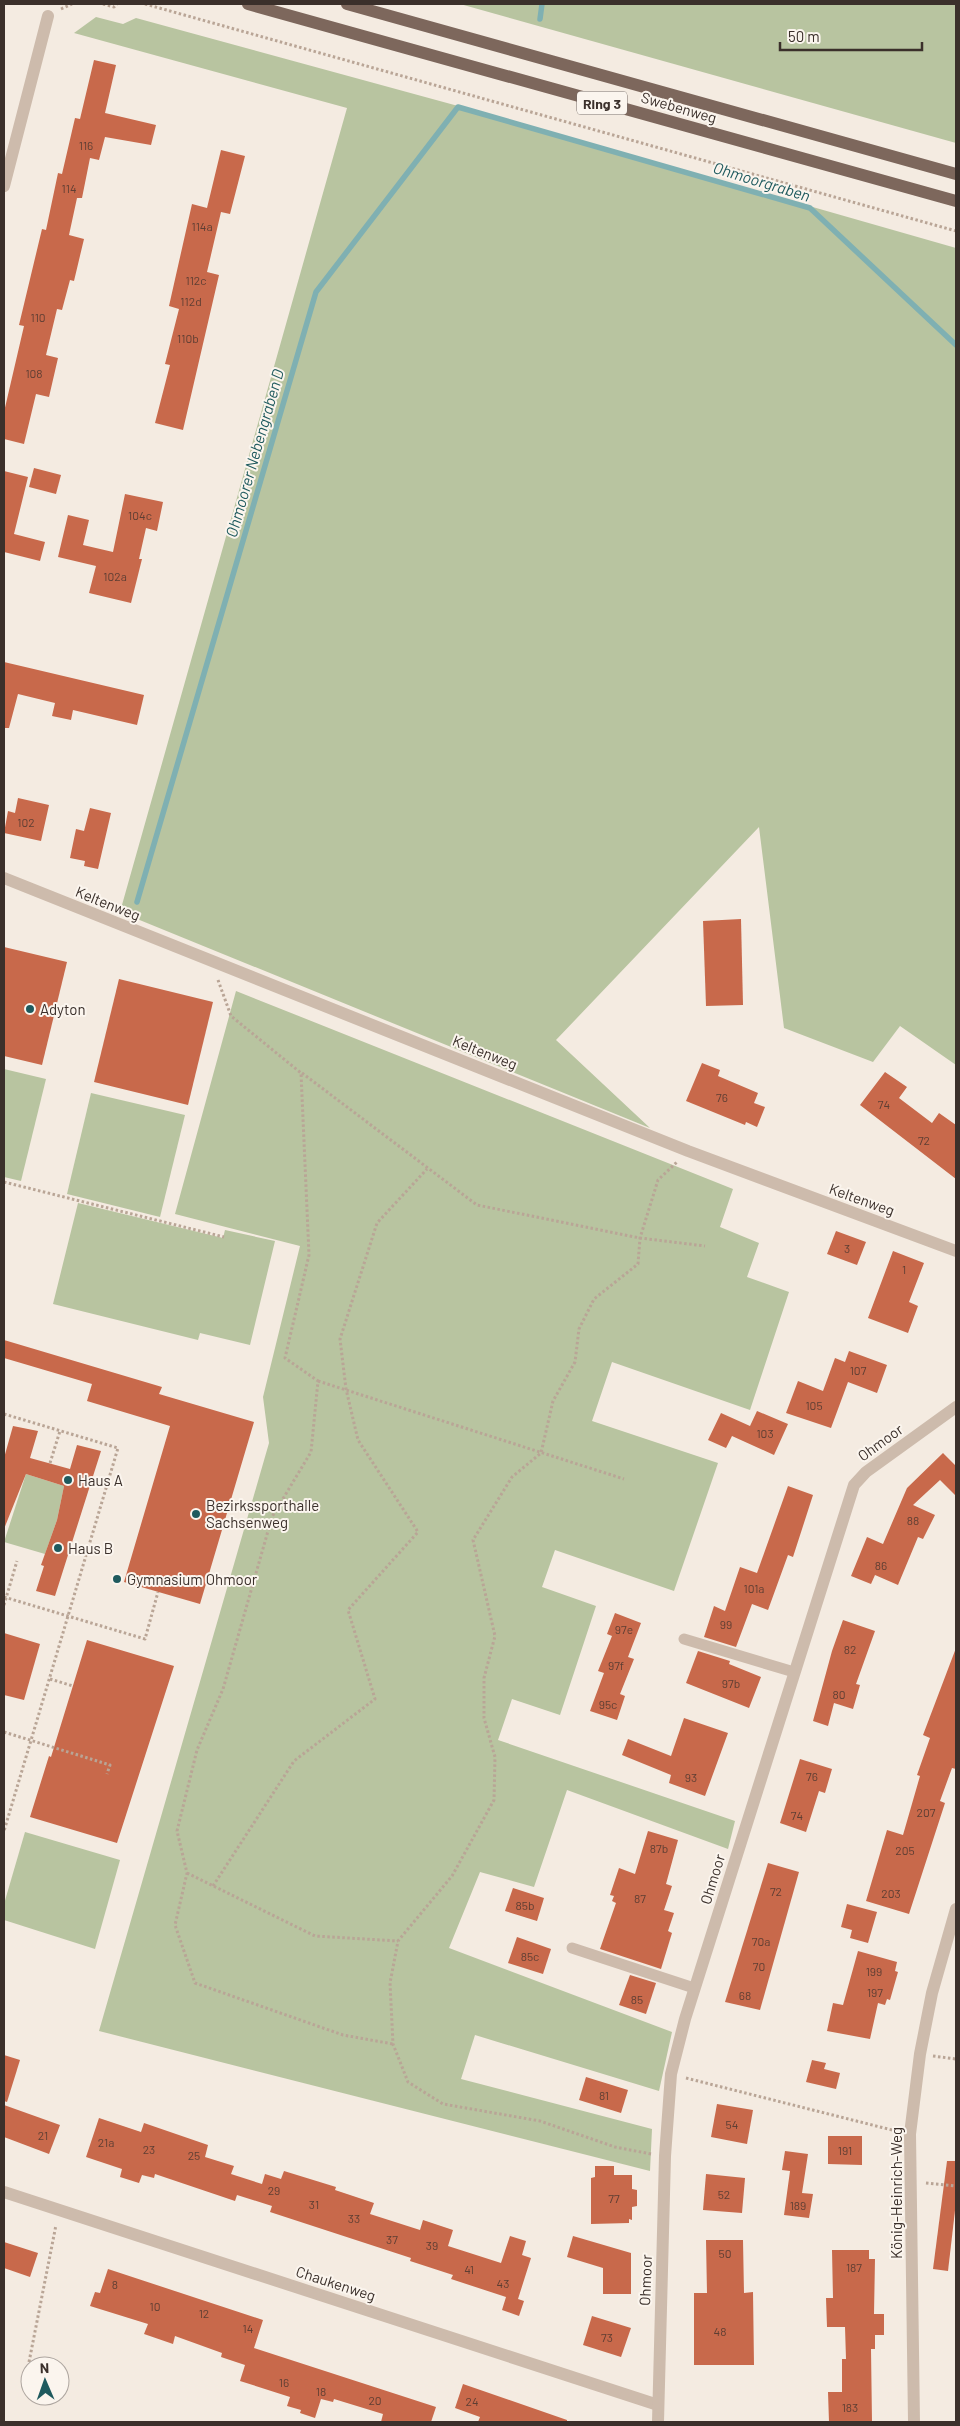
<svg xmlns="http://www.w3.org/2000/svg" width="960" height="2426" font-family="Barlow,sans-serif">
  <rect width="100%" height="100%" fill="#f4ebe1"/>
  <g fill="#b8c4a0">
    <path d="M460,4H956V143Z"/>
    <path d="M96,17L123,24L136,18L491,115L956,248V1065L900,1026L873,1062L784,1028L759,827L556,1040L650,1128L120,912L347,108L74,33Z"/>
    <path d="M236,991L733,1189L720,1227L759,1243L747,1277L789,1292L750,1410L612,1362L592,1421L718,1463L674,1591L555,1550L542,1587L596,1606L560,1715L512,1699L498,1740L735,1821L728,1849L567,1790L534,1887L480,1872L449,1948L672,2032L659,2091L475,2035L461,2079L652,2129L650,2171L99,2031L269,1443L263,1397L300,1246L175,1214Z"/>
    <path d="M4,1069L46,1079L21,1181L4,1177Z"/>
    <path d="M91,1093L185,1115L160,1217L67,1194Z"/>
    <path d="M78,1203L223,1238L225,1230L275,1241L250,1345L200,1333L198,1340L53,1304Z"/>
    <path d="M26,1474L64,1486L57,1520L45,1554L4,1542Z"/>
    <path d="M25,1832L120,1860L95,1949L4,1920V1904Z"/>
  </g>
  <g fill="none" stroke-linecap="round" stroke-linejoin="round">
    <g stroke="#7fb0b2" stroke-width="5.5">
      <path d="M540,19L542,4"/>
      <path d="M137,902L316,292L458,107L810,208L956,345"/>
    </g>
  </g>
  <g fill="#c8694b">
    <path d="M94,60L116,65L105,113L156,125L151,145L105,137L99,160L90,158L82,198H77L69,235L84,239L74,281L70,280L62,310L57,309L46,355L58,358L49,397L36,394L24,444L4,439V412L24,326L19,325L42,229L46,230L58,173L62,174L75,118L80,119Z"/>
    <path d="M221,150L245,156L230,214L221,212L207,272L219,275L183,430L155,423L170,365L165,364L179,309L169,306L192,204L207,208Z"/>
    <path d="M34,468L61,475L56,494L29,487Z"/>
    <path d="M4,471L28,477L14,534L45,542L40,561L4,552Z"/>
    <path d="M125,494L163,502L157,531L146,528L139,559H142L131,603L89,593L96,566L58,557L68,515L89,520L83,545L113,552Z"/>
    <path d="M4,662L144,695L137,725L73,710L71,720L52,716L55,703L18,694L9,728H4Z"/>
    <path d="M18,798L49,805L41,841L4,833L8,811L15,813Z"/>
    <path d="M90,808L111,813L98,869L84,866L85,861L70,858L76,829L84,831Z"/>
    <path d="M741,919L743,1005L706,1006L703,921Z"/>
    <path d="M4,947L67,962L42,1065L4,1056Z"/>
    <path d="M119,979L213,1002L188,1105L94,1082Z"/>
    <path d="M702,1063L720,1070L718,1076L758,1093L754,1103L765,1107L757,1127L746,1122L745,1125L686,1101Z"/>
    <path d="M885,1072L907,1087L899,1098L932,1123L939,1113L956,1125V1179L860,1105Z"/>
    <path d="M836,1231L866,1242L857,1265L827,1254Z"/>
    <path d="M893,1251L924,1263L909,1302L918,1306L908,1333L868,1318Z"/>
    <path d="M4,1340L162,1387L159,1394L254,1422L200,1604L124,1582L170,1426L87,1401L92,1384L4,1358Z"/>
    <path d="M849,1351L887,1365L877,1393L848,1382L831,1428L786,1413L798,1381L823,1391L835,1358L845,1362Z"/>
    <path d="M757,1411L788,1424L774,1455L732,1436L726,1448L708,1440L721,1413L750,1426Z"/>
    <path d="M13,1426L38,1431L30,1458L70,1469L77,1445L101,1451L55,1596L36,1591L44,1566L41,1565L57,1520L64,1486L26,1474L4,1529V1458Z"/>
    <path d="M943,1453L956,1466V1496L940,1480L913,1505L935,1515L923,1539L918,1537L898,1585L875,1575L871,1584L851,1576L867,1537L883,1544L907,1488Z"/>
    <path d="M788,1486L813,1495L793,1557L788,1555L768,1610L752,1604L736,1647L704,1637L714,1606L725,1611L740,1567L757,1573Z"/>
    <path d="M615,1613L641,1623L628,1657L634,1659L620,1694L625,1696L617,1720L590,1711L604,1673L598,1671L612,1636L607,1634Z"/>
    <path d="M843,1620L875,1631L856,1684L860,1685L853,1709L834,1703L828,1726L813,1721L832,1651Z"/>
    <path d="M4,1633L40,1644L24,1700L4,1695Z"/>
    <path d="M87,1640L174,1666L117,1843L30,1817L49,1756L51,1757Z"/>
    <path d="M956,1648V1769L952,1768L940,1801L945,1803L909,1914L866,1901L887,1830L903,1835L920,1776L917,1775L930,1738L923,1735Z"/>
    <path d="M698,1651L730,1661L729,1664L761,1677L749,1708L686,1683Z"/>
    <path d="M684,1718L728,1733L705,1796L669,1783L671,1775L622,1755L628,1739L671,1756Z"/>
    <path d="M800,1759L832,1769L825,1793L819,1791L806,1832L780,1823Z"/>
    <path d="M648,1831L678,1840L666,1884L672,1886L664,1910L674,1913L668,1931L672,1933L661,1969L600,1949L616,1903L612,1901L614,1896L610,1895L619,1868L635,1874Z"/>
    <path d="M768,1863L799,1872L760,2010L725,2002Z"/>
    <path d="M513,1888L544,1898L537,1921L505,1911Z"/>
    <path d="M847,1904L877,1912L868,1943L850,1938L852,1930L841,1927Z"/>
    <path d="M517,1937L551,1949L543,1974L508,1963Z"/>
    <path d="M858,1951L897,1962L895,1971L898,1972L890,2000L887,1999L885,2005L878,2003L870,2039L827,2031L833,2003L843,2005Z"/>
    <path d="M630,1975L656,1983L646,2014L619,2005Z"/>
    <path d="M4,2055L20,2060L7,2102L4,2101Z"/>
    <path d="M812,2060L826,2063L824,2069L840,2073L836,2089L806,2082Z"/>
    <path d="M586,2077L628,2090L621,2113L579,2100Z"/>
    <path d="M717,2104L753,2110L747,2144L711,2137Z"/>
    <path d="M4,2105L60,2125L49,2154L4,2137Z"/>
    <path d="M99,2118L141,2132L144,2123L208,2145L205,2157L234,2166L231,2174L262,2184L265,2174L281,2179L284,2171L336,2187L335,2190L374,2203L370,2214L420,2230L423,2220L453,2230L448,2246L501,2263L510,2236L526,2241L522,2255L531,2258L518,2299L524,2301L519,2316L502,2310L506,2297L451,2279L453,2275L410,2261L411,2258L270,2212L272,2206L237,2195L235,2201L155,2174L154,2178L142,2175L139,2183L120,2177L122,2169L86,2157Z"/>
    <path d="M828,2136H862V2165L828,2164Z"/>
    <path d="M785,2151L808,2154L802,2193L813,2194L809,2218L784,2215L790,2171L782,2170Z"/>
    <path d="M947,2161H956V2202L948,2271L933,2269Z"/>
    <path d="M595,2166H614V2175H632V2189L637,2190V2206L632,2207V2220L629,2219V2223L591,2224V2178L595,2177Z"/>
    <path d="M706,2174L745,2178L742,2213L703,2210Z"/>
    <path d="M573,2236L631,2253V2294H603V2268L567,2257Z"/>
    <path d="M706,2240H743L744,2293L753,2292L754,2365H694V2293H707Z"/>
    <path d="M4,2242L38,2253L30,2277L4,2268Z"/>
    <path d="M832,2250H869V2259H875L874,2314H884V2335H875V2349H871L872,2422H829L828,2392H842V2359H846L845,2327H827L826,2298H833Z"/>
    <path d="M108,2269L263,2320L254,2348L436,2407L431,2422H381L383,2414L334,2399L333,2402L321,2399L315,2418L300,2413L301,2410L287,2406L290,2397L240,2381L245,2365L221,2357L222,2353L175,2336L173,2344L144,2334L148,2324L90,2306L95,2292L100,2293Z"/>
    <path d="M592,2316L631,2328L621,2357L583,2345Z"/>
    <path d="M463,2384L567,2420V2422H478L480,2417L455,2408Z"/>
  </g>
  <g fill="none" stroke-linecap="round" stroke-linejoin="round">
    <g stroke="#b9a596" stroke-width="3" stroke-dasharray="2.5 2.5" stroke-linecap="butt">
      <path d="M103,4L114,7L117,4"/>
      <path d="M145,4L956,231"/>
      <path d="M61,9L72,4"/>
      <path d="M218,980L231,1016L301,1073L309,1255L285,1358L318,1381L311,1452L272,1517L223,1689L197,1750L177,1831L187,1873L175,1925L195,1983L343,2035L393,2044"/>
      <path d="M302,1073L477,1205L640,1238L705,1246"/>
      <path d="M4,1182L224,1237"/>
      <path d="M318,1381L624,1479"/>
      <path d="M4,1414L118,1448L4,1831"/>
      <path d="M50,1463L60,1431"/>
      <path d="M4,1597L145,1639L158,1592"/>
      <path d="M4,1605L17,1561"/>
      <path d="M50,1679L73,1686"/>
      <path d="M4,1732L110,1765L107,1774"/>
      <path d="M187,1873L315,1936L398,1941"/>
      <path d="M213,1886L294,1761L375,1699L348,1610L418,1532L358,1440L346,1389L340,1339L377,1223L427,1169"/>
      <path d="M933,2056L956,2059"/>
      <path d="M686,2078L896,2131"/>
      <path d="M651,2154L615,2147L540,2121L443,2104L408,2082L393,2044L390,1983L398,1941L452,1876L494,1800L495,1757L484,1718V1678L495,1636L473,1540L512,1477L541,1453L553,1401L575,1362L579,1329L594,1299L638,1264L640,1238L658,1180L677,1162"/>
      <path d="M926,2183L956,2186"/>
      <path d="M29,2362L56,2225"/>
    </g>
    <g stroke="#cdbbac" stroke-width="11">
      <path d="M684,1639L794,1672"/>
      <path d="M572,1948L694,1988"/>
    </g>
    <g stroke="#cdbbac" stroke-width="12">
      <path d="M4,186L48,16"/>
      <path d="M4,878L688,1151L956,1251"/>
      <path d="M4,2192L658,2405"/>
      <path d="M658,2422L665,2156L671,2074L685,2019L854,1485L866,1472L956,1407"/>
      <path d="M914,2422L910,2134L920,2054L932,1993L956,1909"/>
    </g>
    <g stroke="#7d675c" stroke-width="12">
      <path d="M248,4L956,201"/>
      <path d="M347,4L956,174"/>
    </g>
  </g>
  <g fill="#1f5a5e" stroke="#fbf5ee" stroke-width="2">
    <circle cx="30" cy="1009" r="5"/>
    <circle cx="68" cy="1480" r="5"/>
    <circle cx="196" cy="1514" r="5"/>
    <circle cx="58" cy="1548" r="5"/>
    <circle cx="117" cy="1579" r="5"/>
  </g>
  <g text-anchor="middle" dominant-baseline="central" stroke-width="4" stroke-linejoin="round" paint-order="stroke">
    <g font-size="12" fill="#5e3e33">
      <text x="86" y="145">116</text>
      <text x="69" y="188">114</text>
      <text x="202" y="226">114a</text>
      <text x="196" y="280">112c</text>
      <text x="191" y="301">112d</text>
      <text x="38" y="317">110</text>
      <text x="188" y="338">110b</text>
      <text x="34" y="373">108</text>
      <text x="140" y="515">104c</text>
      <text x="115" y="576">102a</text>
      <text x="26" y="822">102</text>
      <text x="722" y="1097">76</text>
      <text x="884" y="1104">74</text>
      <text x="924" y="1140">72</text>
      <text x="847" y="1248">3</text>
      <text x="904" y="1269">1</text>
      <text x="858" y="1370">107</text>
      <text x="814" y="1405">105</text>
      <text x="765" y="1433">103</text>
      <text x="913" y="1520">88</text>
      <text x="881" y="1565">86</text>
      <text x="754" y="1588">101a</text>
      <text x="726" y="1624">99</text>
      <text x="624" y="1629">97e</text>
      <text x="850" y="1649">82</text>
      <text x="616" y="1665">97f</text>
      <text x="731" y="1683">97b</text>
      <text x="839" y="1694">80</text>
      <text x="608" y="1704">95c</text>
      <text x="812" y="1776">76</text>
      <text x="691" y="1777">93</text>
      <text x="926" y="1812">207</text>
      <text x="797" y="1815">74</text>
      <text x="659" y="1848">87b</text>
      <text x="905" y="1850">205</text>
      <text x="776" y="1891">72</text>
      <text x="891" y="1893">203</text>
      <text x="640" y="1898">87</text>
      <text x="525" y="1905">85b</text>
      <text x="761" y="1941">70a</text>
      <text x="530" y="1956">85c</text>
      <text x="759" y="1966">70</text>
      <text x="874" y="1971">199</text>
      <text x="875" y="1992">197</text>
      <text x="745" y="1995">68</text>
      <text x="637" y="1999">85</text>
      <text x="604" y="2095">81</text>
      <text x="732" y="2124">54</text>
      <text x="43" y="2135">21</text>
      <text x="106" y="2142">21a</text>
      <text x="149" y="2149">23</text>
      <text x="845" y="2150">191</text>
      <text x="194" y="2155">25</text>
      <text x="274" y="2190">29</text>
      <text x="724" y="2194">52</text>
      <text x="614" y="2198">77</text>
      <text x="314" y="2204">31</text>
      <text x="798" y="2205">189</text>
      <text x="354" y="2218">33</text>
      <text x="392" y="2239">37</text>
      <text x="432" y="2245">39</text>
      <text x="725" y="2253">50</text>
      <text x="854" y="2267">187</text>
      <text x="469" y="2269">41</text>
      <text x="503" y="2283">43</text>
      <text x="115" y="2284">8</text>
      <text x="155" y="2306">10</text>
      <text x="204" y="2313">12</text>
      <text x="248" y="2328">14</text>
      <text x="720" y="2331">48</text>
      <text x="607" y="2337">73</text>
      <text x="284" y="2382">16</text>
      <text x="321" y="2391">18</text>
      <text x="375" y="2400">20</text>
      <text x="472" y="2401">24</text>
      <text x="850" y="2407">183</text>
    </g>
    <rect fill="#fbf5ee" stroke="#756b66" stroke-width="1" x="577" y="91.5" width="50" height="23" rx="4"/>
    <g font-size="14" font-weight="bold" fill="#3b302b">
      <text x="602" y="103">Ring 3</text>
    </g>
    <g font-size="15" fill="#3b302b" stroke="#fbf5ee">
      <text transform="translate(679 107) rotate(16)">Swebenweg</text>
      <text transform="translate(108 903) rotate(22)">Keltenweg</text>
      <text transform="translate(485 1052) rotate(22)">Keltenweg</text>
      <text transform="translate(862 1199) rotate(20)">Keltenweg</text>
      <text transform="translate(880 1442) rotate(-36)">Ohmoor</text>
      <text transform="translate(712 1879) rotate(-73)">Ohmoor</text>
      <text transform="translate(896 2193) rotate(-90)">König-Heinrich-Weg</text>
      <text transform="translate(645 2280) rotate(-88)">Ohmoor</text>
      <text transform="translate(336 2283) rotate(18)">Chaukenweg</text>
    </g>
    <g font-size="15" fill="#3b302b" stroke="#fbf5ee" text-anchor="start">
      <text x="40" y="1009">Adyton</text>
      <text x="78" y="1480">Haus A</text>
      <text x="206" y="1505">Bezirkssporthalle<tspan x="206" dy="17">Sachsenweg</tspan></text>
      <text x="68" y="1548">Haus B</text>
      <text x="127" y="1579">Gymnasium Ohmoor</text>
    </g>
    <g font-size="16" font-style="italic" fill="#1f5a5e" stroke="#fbf5ee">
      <text transform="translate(762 181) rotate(17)">Ohmoorgraben</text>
      <text transform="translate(254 453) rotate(-74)">Ohmoorer Nebengraben D</text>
    </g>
  </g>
  <rect width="960" height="2426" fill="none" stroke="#3b302b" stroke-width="10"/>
  <g transform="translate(45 2381) rotate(358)"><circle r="24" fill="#fbf5ee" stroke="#aea6a0"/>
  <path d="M0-4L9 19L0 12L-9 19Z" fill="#1f5a5e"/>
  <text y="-8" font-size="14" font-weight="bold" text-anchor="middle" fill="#3b302b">N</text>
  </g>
  <path d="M780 42v8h142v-8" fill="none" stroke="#3b302b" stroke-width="2.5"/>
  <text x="788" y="42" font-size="15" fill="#3b302b" stroke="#fbf5ee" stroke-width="4" paint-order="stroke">50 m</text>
</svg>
